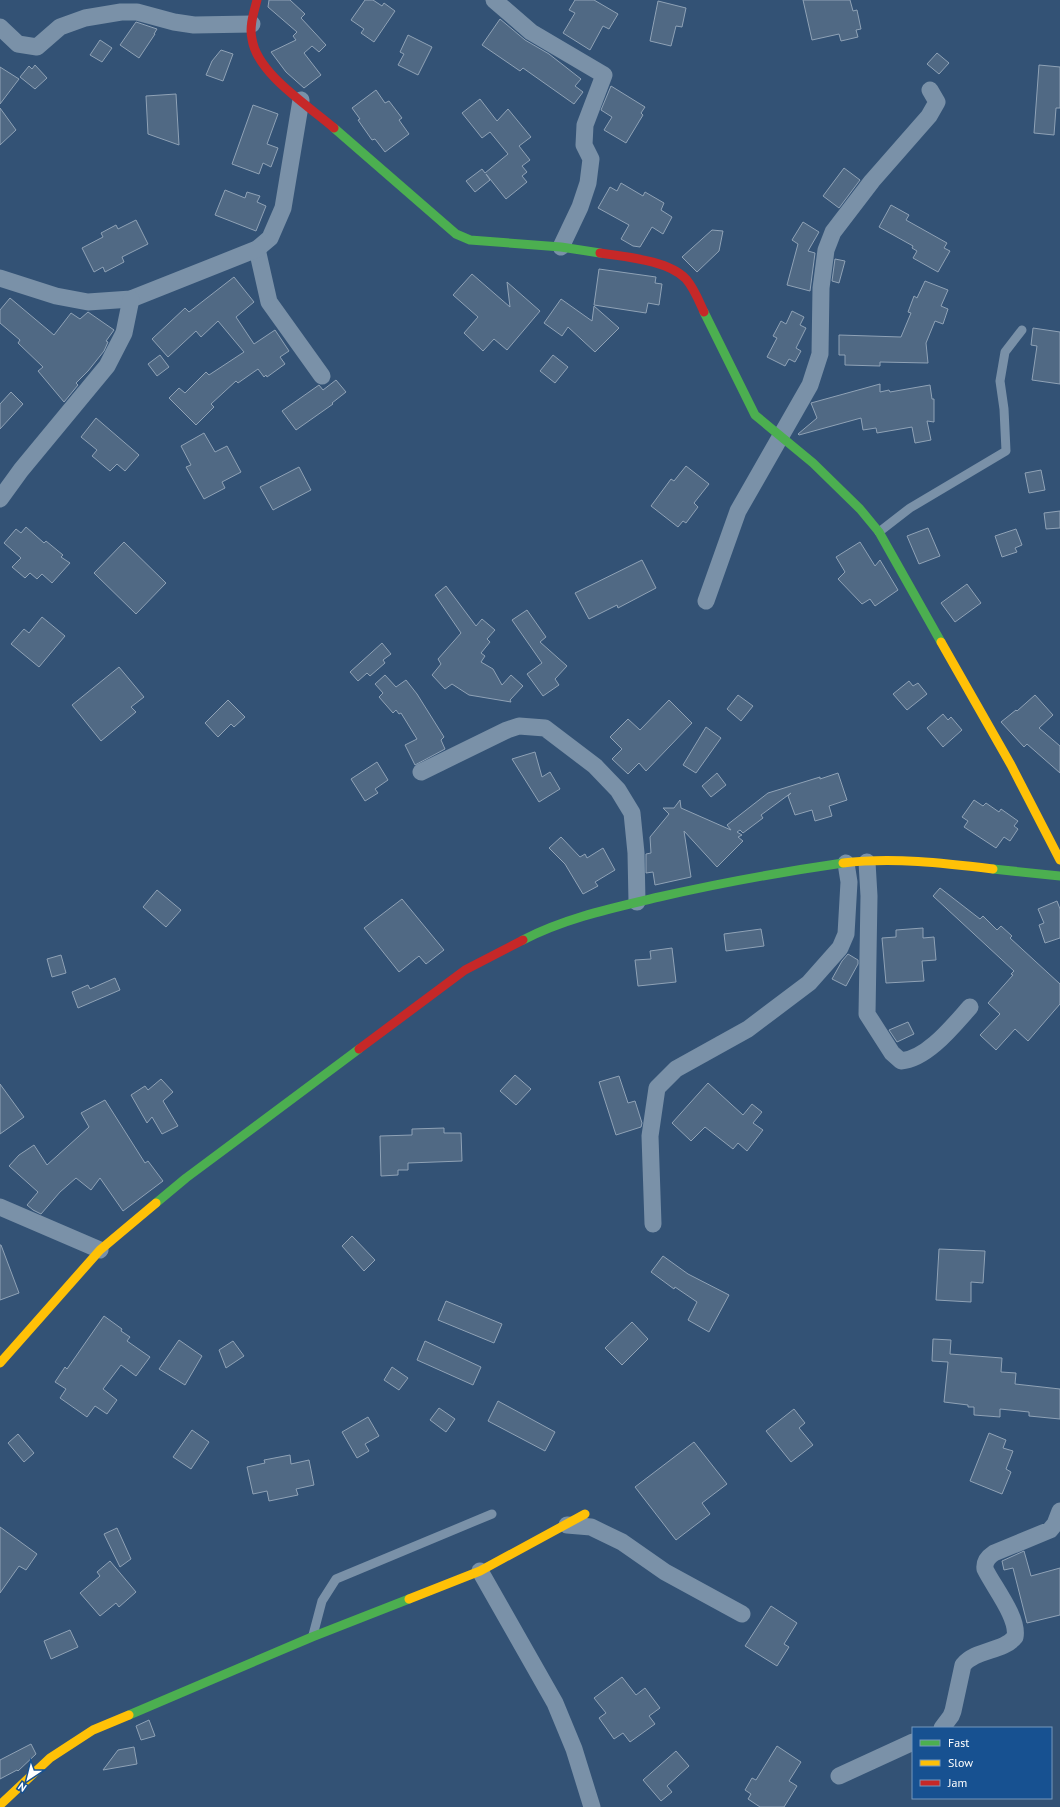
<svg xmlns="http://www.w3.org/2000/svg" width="1060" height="1807" font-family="'PT Sans',sans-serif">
  <rect width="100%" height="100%" fill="#335275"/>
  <g fill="#506984" stroke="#8fa2b6">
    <path d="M269,0H290L305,14L301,18L326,45L319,52L312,46L304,53L321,75L304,88L286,72L271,52L296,40L293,36L297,32L268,7Z"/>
    <path d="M365,0H373L382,6L384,3L395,11L374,42L361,33L364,29L351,20Z"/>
    <path d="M575,0H594L618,14L609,29L603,26L590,50L563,33L575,13L569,10Z"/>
    <path d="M803,0H850L853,11L857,10L861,29L856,30L858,37L841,41L839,34L812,40Z"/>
    <path d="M658,1L686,8L682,27L676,26L671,46L650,41Z"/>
    <path d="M500,19L525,40L549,54L581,79L575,86L583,92L574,104L523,68L520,71L482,45Z"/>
    <path d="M136,22L157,29L154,34H155L139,58L120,45Z"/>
    <path d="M408,35L432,47L418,75L398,65L404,54L400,52Z"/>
    <path d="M100,40L112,48L102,62L90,55Z"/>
    <path d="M221,50L233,54L223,81L206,75L212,61Z"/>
    <path d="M937,53L949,63L939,74L927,64Z"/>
    <path d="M35,65L47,78L35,89L20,77L29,66L32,69Z"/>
    <path d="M1039,65L1060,67V108H1056L1054,135L1034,133Z"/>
    <path d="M0,67L19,79L0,104Z"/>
    <path d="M611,86L645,107L641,113L643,115L626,143L604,130L612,117L601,110Z"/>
    <path d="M376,90L385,103L389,101L402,118L399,120L409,134L385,152L375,139L372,140L358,120L360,119L352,108Z"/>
    <path d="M176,94L179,145L148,134L146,96Z"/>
    <path d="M480,99L497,121L508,109L531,137L519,146L530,160L522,166L527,172L522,176L527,182L506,199L486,174L490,180L475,192L466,181L482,169L485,173L508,154L490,132L482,138L462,113Z"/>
    <path d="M253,105L278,114L267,144L278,148L271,167L263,163L259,174L232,164Z"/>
    <path d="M0,108L16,130L0,145Z"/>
    <path d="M844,168L860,180L839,208L823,196Z"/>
    <path d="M621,183L643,196L645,192L664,203L661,210L672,217L663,234L652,227L640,247L633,246L621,239L629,225L598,208L610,187L617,191Z"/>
    <path d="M225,190L245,198L247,192L260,196L257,202L266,206L256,231L215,215Z"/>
    <path d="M891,205L909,215L906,220L947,243L944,248L950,251L938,272L913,258L917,251L912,248L913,246L879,227Z"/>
    <path d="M136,220L148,244L122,257L124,262L105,272L103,267L94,272L82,248L103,237L101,233L116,225L118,229Z"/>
    <path d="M803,222L819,232L808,251L815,253L810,291L787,285L798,244L792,240Z"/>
    <path d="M712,230L723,231L719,251L697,272L682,257Z"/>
    <path d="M835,259L845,261L839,283L832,281Z"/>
    <path d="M599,269L656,277L655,283L662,284L659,305L648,303L646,313L594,305Z"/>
    <path d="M472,274L510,307L507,282L540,311L507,350L494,339L483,351L464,333L478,317L453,295Z"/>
    <path d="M234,277L254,302L236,317L254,344L275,330L289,351L280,357L285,364L267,377L266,375L264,377L258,369L238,383L236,381L211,404L214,407L196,425L169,398L179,388L185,393L206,372L209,375L244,352L218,321L201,337L196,331L168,357L152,339L185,308L189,312Z"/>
    <path d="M925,281L948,290L941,306L948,309L943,324L935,321L926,343L928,363L880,362V366L845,365V355H839V335L901,337L911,313L908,312L914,296L917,298Z"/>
    <path d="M10,298L54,335L71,313L80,319L88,312L114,330L106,341L108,342L104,351L88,371L76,383L78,385L64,402L38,371L43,367L18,343L20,340L0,323V310Z"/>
    <path d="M561,299L592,321L594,306L619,328L595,352L568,327L562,336L544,323Z"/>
    <path d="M792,311L804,317L800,325L806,328L796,348L801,351L795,362L789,359L785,366L767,357L777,338L773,336L781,321L786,324Z"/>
    <path d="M1033,328L1060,332V384L1032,380L1037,346L1031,345Z"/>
    <path d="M160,355L169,367L157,376L148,364Z"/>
    <path d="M553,355L568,367L555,383L540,371Z"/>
    <path d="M336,380L346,392L332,403L333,404L296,430L282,411L319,385L323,390Z"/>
    <path d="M880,384V392L889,390L890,392L930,385L932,399H934V422L927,421L931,440L915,443L912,427L877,433L876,428L863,430L861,418L799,435L798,434L817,418L811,403Z"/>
    <path d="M11,392L23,404L0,429V404Z"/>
    <path d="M96,418L139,455L125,471L117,464L110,471L92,456L97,450L81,437Z"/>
    <path d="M204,433L215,452L227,446L241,472L222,482L225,488L204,499L186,467L191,465L181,446Z"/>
    <path d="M686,466L709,484L694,503L698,507L686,523L683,521L678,527L651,506L671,479L674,481Z"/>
    <path d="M299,467L311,490L273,510L260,487Z"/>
    <path d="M1041,470L1045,490L1029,493L1025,473Z"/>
    <path d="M1060,511V528L1046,529L1044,513Z"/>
    <path d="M26,527L44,543L46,541L63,555L61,557L70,563L52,583L42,574L37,579L30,573L25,578L12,567L21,558L4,543L16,529L21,533Z"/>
    <path d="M928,528L940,556L919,564L907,536Z"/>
    <path d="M1016,529L1022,545L1015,548L1017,552L1002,557L995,536Z"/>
    <path d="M124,542L166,583L136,614L94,573Z"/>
    <path d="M860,542L875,566L880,560L898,590L875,606L870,599L862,604L838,579L845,572L836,557Z"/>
    <path d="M642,560L656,588L618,608L617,605L589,619L575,593Z"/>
    <path d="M967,584L981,603L955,622L941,603Z"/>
    <path d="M446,586L476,626L482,619L495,630L487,639L490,642L481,653L485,656L481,662L493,669L502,685L511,675L523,686L510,700L511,702L469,695L452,684L445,689L432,675L441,664L438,659L461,633L435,595Z"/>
    <path d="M527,610L546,637L540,642L567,666L555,679L559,685L543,696L527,674L542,663L512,620Z"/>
    <path d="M42,617L65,636L39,667L11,644L24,629L29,633Z"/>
    <path d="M382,643L391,654L383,660L385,663L370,676L367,673L358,681L350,672Z"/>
    <path d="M119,667L144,697L131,707L136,712L101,741L72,705Z"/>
    <path d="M385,675L396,687L406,680L417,694L444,737L441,740L445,749L415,765L405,745L417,739L401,713L399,714L396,710L393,713L379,697L383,693L375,684Z"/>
    <path d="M909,681L913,686L918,683L927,694L907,710L893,694Z"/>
    <path d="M738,695L753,706L741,721L727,709Z"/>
    <path d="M1035,695L1053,715L1039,728L1060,746V773L1027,744L1024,747L1001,722L1016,710L1017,711Z"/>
    <path d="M228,700L245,717L234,727L231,724L218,737L205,723Z"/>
    <path d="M669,700L692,723L646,771L639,763L628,774L612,759L622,749L610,737L628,719L640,730Z"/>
    <path d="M943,714L948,720L951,717L962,730L943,747L927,728Z"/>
    <path d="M706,727L721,738L696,773L683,765Z"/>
    <path d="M535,752L542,777L550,772L560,789L539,802L512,759Z"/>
    <path d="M377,762L388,780L375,789L378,793L365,801L351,779Z"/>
    <path d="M717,773L726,785L711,797L702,786Z"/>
    <path d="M838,773L847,800L829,806L832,816L815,821L812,810L795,815L788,796L791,793L761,815L763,818L743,833L740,830L737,832L742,835L738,837L743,841L717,867L684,831L691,877L655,885L653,872L646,873V854L651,853L650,837L669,814L663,808H674L680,800L681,808L731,830L727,825L768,793L820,777V779Z"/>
    <path d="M974,800L983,806L986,803L999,812L1001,809L1018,821L1014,826L1018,829L1010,841L1004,837L996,848L964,827L968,821L962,817Z"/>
    <path d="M561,837L580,857L585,854L587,858L603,848L615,870L595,882L598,886L583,894L565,864L549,848Z"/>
    <path d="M940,888L980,919L983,916L997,930L1001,926L1012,936L1010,938L1060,984V1004L1028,1041L1015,1029L996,1050L980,1035L1000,1014L988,1003L1013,975L1011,974L1014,971L933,896Z"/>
    <path d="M157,890L181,910L166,927L143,907Z"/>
    <path d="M402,899L444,950L426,964L419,956L399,972L364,928Z"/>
    <path d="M1057,901L1060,909V938L1045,943L1039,925L1044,923L1038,909Z"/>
    <path d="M923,928V938L934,937L936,960L922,961L924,981L886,983L882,938L896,937V930Z"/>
    <path d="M761,929L764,946L726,951L724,934Z"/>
    <path d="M672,948L676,982L638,986L635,960L651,959L650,951Z"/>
    <path d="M848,954L858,960V964L846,986L832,979L842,961Z"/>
    <path d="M61,955L66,973L52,977L47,959Z"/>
    <path d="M115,978L120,990L78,1008L72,992L88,985L90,989Z"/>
    <path d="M908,1022L914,1034L897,1042L889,1030Z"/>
    <path d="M515,1075L531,1089L516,1105L500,1091Z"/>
    <path d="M619,1076L628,1103L635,1101L642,1123L641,1127L616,1135L599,1082Z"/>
    <path d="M161,1079L173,1092L163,1101L178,1126L162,1134L152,1117L147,1123L131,1095L145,1086L148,1090Z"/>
    <path d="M708,1083L743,1115L752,1104L762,1112L753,1123L763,1130L747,1151L738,1143L733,1149L705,1127L691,1141L672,1123Z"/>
    <path d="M0,1084L24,1117L0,1134Z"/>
    <path d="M105,1100L145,1163L148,1161L163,1181L123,1211L100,1178L91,1190L76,1178L60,1192L41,1214L33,1210L27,1205L38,1192L9,1166L19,1155L34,1145L47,1165L89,1127L81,1113Z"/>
    <path d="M444,1128V1133H461L462,1161L408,1163V1170H398V1175L381,1176L380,1136L412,1135V1129Z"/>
    <path d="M352,1236L375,1260L364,1271L342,1246Z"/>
    <path d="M0,1245H1L19,1293L0,1300Z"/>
    <path d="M939,1249L985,1251L983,1283L971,1282V1302L936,1300Z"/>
    <path d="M663,1256L688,1274L729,1295L709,1332L688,1320L697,1302L675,1287L674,1289L651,1272Z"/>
    <path d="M446,1301L502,1324L494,1343L438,1320Z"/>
    <path d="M104,1316L122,1329L121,1331L130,1337L127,1341L150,1357L136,1376L121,1365L103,1389L117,1400L107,1414L95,1406L87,1417L60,1398L66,1389L55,1382L65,1367L67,1369Z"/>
    <path d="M632,1322L648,1339L622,1365L605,1348Z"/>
    <path d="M933,1339L951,1340L950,1354L1002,1358L1001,1372L1016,1373L1015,1384L1060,1389V1419L1029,1416V1412L1000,1409V1417L974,1415V1407H968V1405L944,1402L948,1362L932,1361Z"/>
    <path d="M179,1340L202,1356L185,1385L159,1369Z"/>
    <path d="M233,1341L244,1356L226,1368L219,1350Z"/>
    <path d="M425,1341L481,1367L473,1385L417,1360Z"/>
    <path d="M392,1367L408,1378L399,1390L384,1380Z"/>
    <path d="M498,1401L555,1432L545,1451L488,1421Z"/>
    <path d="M439,1408L455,1419L446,1432L430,1420Z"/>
    <path d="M794,1409L805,1423L799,1428L813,1445L791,1462L766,1431Z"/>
    <path d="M368,1417L379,1436L365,1444L369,1451L357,1458L342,1432Z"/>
    <path d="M192,1430L209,1442L191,1469L173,1457Z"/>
    <path d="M989,1433L1006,1440L1003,1448L1013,1451L1006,1469L1011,1472L1002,1494L970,1481Z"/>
    <path d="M18,1434L34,1453L24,1462L8,1443Z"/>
    <path d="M694,1442L727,1484L702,1503L710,1514L676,1540L635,1487Z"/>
    <path d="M290,1455L291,1464L309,1460L314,1485L296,1489L298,1495L269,1501L267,1491L253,1494L247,1467L265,1463L264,1460Z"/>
    <path d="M0,1527L37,1554L26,1570L19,1566L0,1593Z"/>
    <path d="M117,1528L131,1559L120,1567L104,1534Z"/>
    <path d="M1024,1551L1031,1576L1060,1568V1615L1027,1623L1013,1568L1004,1570L1002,1561Z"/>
    <path d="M110,1561L136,1592L119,1607L116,1603L100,1616L80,1593L100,1576L97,1572Z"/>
    <path d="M771,1606L797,1623L784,1644L789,1647L777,1666L745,1646Z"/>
    <path d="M70,1630L78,1647L51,1659L44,1641Z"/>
    <path d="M622,1677L636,1695L645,1688L660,1708L649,1716L655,1724L630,1742L623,1733L614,1739L599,1718L606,1713L594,1698Z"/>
    <path d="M149,1720L155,1736L141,1740L136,1726Z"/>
    <path d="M31,1744L36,1754L18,1771L17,1770L0,1779V1760Z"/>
    <path d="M777,1746L801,1762L789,1781L797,1786L784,1807H760L748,1799L751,1794L745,1790L752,1778L756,1780Z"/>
    <path d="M134,1747L137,1764L103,1770L118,1750Z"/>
    <path d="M676,1751L689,1766L667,1786L672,1792L661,1801L643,1780Z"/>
  </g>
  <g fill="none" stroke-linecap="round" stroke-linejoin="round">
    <g stroke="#7a91a8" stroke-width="9">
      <path d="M879,532L910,508L1006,451L1004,409L1000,381L1005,352L1022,330"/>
      <path d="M313,1635L322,1601L336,1579L492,1514"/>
    </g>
    <g stroke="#7a91a8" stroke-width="17">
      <path d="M494,0L531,32L604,75L585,125L584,145L591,159L588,183L580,207L561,247"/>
      <path d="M0,27L18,44L37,47L60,27L85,18L121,12H137L174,22L194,25L252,24"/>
      <path d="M257,249L269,302L322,376"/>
      <path d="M0,278L56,296L88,302L131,299L257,249L270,238L283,208L301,100"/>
      <path d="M0,499L21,470L107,366L124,333L131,299"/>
      <path d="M706,601L738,511L810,385L820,354L821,288L826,250L833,232L872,181L929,116L937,102L930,90"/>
      <path d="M421,772L507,730L519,726L545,728L595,766L618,790L632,813L636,853L637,902"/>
      <path d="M867,862L869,896L867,1014L892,1053L901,1061C927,1059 953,1026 970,1007"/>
      <path d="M0,1207L100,1250"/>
      <path d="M653,1224L650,1136L657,1088L676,1069L748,1029L809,983L840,948L846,934L849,882L846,863"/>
      <path d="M567,1525L591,1527L622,1542L665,1572L742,1614"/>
      <path d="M480,1571L555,1703L574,1749L592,1807"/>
      <path d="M942,1728L951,1716L953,1711L963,1665C976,1649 1003,1652 1015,1637C1019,1618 993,1586 985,1569C984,1562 988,1557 994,1553L1050,1530L1055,1524L1060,1511"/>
      <path d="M839,1776L913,1742"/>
    </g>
    <g stroke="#4caf50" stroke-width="9">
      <path d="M334,128L456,234L470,240L561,247L600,253"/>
      <path d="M704,312L755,415L813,463L860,509L879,532L941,642"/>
      <path d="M993,869L1060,876"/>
      <path d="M523,940C565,918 613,908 659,897C720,883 781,872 843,863"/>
      <path d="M156,1203L186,1178L359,1049"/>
      <path d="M129,1715L312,1637L409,1599"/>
    </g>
    <g stroke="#ffc107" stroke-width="9">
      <path d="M941,642L1011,765L1060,860"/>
      <path d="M843,863C892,857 944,863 993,869"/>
      <path d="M0,1363L100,1250L156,1203"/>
      <path d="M409,1599L480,1571L585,1514"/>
      <path d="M0,1805L50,1758L93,1730L129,1715"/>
    </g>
    <g stroke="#c62828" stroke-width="9">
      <path d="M257,0C254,12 249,26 252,39C257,74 309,106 334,128"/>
      <path d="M600,253C625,257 668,260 686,279C694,288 699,301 704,312"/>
      <path d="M359,1049L465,970L523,940"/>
    </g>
  </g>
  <rect x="912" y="1727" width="140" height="72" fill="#175191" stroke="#7497bd"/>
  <rect x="920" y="1740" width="20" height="6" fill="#4caf50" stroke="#7497bd"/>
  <text x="948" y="1747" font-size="12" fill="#ffffff">Fast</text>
  <rect x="920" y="1760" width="20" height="6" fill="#ffc107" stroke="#7497bd"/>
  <text x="948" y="1767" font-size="12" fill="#ffffff">Slow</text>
  <rect x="920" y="1780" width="20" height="6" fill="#c62828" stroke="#7497bd"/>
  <text x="948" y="1787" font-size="12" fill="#ffffff">Jam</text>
  <g transform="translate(28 1779) rotate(215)" stroke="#175191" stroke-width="3" paint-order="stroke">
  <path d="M0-3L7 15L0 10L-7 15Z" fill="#ffffff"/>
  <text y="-6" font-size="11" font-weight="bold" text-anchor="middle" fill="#ffffff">N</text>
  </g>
</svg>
